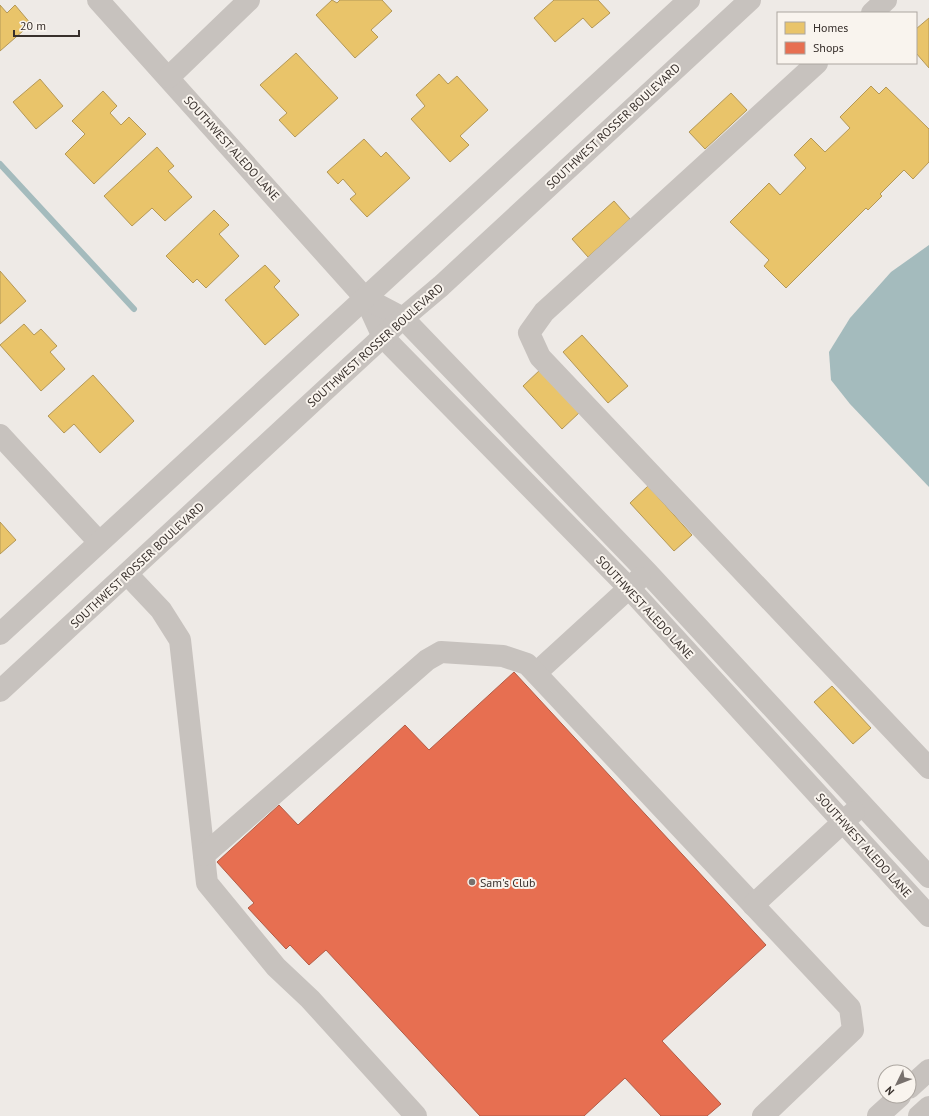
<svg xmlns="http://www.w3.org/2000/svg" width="929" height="1116" font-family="'PT Sans',sans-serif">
  <rect width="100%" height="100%" fill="#eeeae6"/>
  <path fill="#a4bbbd" d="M929,245V487L850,404L831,380L829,352L850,318L891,272Z"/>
  <g fill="#e9c46a" stroke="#b49857">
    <path d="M332,0L337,3L340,0H382L392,11L371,30L378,37L355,58L316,15Z"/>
    <path d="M554,0H598L610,13L592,28L583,18L555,42L534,18Z"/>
    <path d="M0,5L7,13L15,5L31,24L0,51Z"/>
    <path d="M929,18V68L916,53V29Z"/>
    <path d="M296,53L338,98L295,137L279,120L287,113L260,85Z"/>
    <path d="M439,74L448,84L457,76L488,110L460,136L469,145L450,162L411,119L425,106L416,95Z"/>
    <path d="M40,79L63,106L36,129L13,102Z"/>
    <path d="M871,86L879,94L886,87L929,129V162L913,179L904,170L880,194L882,196L868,210L866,208L786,288L764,266L769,260L730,222L769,183L780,195L806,168L794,155L811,138L825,152L850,128L840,117Z"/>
    <path d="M103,91L117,106L110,113L121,125L129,117L146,134L94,184L65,154L85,134L72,121Z"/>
    <path d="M731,93L747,110L705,149L689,132Z"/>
    <path d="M364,139L381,157L386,152L410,178L367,217L350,199L356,194L343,179L338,184L327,172Z"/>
    <path d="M157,147L174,166L168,171L192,197L165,221L152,208L132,226L104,196Z"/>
    <path d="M614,201L630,219L588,257L572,239Z"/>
    <path d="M214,210L229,225L219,234L239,256L206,288L197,279L193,283L166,256Z"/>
    <path d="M265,265L280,281L274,287L299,315L265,345L225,300Z"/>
    <path d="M0,271L26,301L0,324Z"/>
    <path d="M24,324L34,335L41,329L57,346L50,352L65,369L41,391L0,345Z"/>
    <path d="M582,335L628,386L608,403L563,352Z"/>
    <path d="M541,369L580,412L562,429L523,386Z"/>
    <path d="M93,375L134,421L100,453L74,424L64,433L48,416Z"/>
    <path d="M648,486L692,535L674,551L630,503Z"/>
    <path d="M0,522L16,540L0,554Z"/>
    <path d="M832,686L871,728L853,744L814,702Z"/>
  </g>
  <path fill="#e76f51" stroke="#b25c46" d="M514,672L766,945L662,1041L721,1104L707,1116H661L625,1078L584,1116H480L326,950L309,965L290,945L286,949L248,908L254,903L217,862L279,805L298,825L405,725L429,750Z"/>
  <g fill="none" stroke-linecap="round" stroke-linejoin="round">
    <path stroke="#a4bbbd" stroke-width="6" d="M0,164L134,309"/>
    <g stroke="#c7c2be" stroke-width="22">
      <path d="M98,0L365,298L383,337L629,588L929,916"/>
      <path d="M872,13L886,0"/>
      <path d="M817,63L544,312L529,333L540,357L929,768"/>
      <path d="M169,77L249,0"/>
      <path d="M365,298L403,318L647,572L929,877"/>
      <path d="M0,435L99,542"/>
      <path d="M127,574L161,610L180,640L207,883L276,967L310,999L416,1116"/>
      <path d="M0,634L689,0"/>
      <path d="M536,673L640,578"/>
      <path d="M0,691L403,318L441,286L750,0"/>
      <path d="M204,855L427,660L441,652L503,656L527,664L850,1008L853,1030L763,1116"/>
      <path d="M753,905L854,812"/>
      <path d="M909,1088L929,1070"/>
      <path d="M878,1116L900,1096"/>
      <path d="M919,1116L929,1107"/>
    </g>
  </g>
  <circle fill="#78716d" stroke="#f9f4ee" stroke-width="1.5" cx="472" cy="882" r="4"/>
  <g text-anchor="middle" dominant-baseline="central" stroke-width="4" stroke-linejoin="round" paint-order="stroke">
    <g font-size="12" fill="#38302c" stroke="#f9f4ee">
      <text transform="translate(613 126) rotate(-43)">SOUTHWEST ROSSER BOULEVARD</text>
      <text transform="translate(232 148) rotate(48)">SOUTHWEST ALEDO LANE</text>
      <text transform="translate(375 345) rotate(-42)">SOUTHWEST ROSSER BOULEVARD</text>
      <text transform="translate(137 565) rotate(-43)">SOUTHWEST ROSSER BOULEVARD</text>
      <text transform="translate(645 607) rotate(47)">SOUTHWEST ALEDO LANE</text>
      <text transform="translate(864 845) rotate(48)">SOUTHWEST ALEDO LANE</text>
    </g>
    <g font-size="12" fill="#38302c" stroke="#f9f4ee" text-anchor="start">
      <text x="480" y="882">Sam's Club</text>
    </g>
  </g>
  <rect x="777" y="12" width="140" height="52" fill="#f9f4ee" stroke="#aca6a0"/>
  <rect x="785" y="22" width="20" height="12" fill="#e9c46a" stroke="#aca6a0"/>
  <text x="813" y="32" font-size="12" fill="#38302c">Homes</text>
  <rect x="785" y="42" width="20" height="12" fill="#e76f51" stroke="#aca6a0"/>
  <text x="813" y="52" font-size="12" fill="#38302c">Shops</text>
  <g transform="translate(897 1084) rotate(227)"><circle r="19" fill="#f9f4ee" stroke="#aca6a0"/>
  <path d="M0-3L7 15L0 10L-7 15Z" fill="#78716d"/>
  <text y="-6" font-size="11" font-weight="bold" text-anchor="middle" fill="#38302c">N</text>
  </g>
  <path d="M14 30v6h65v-6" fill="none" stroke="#38302c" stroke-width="2"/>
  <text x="20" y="30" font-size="12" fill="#38302c" stroke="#f9f4ee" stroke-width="3" paint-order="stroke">20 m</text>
</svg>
